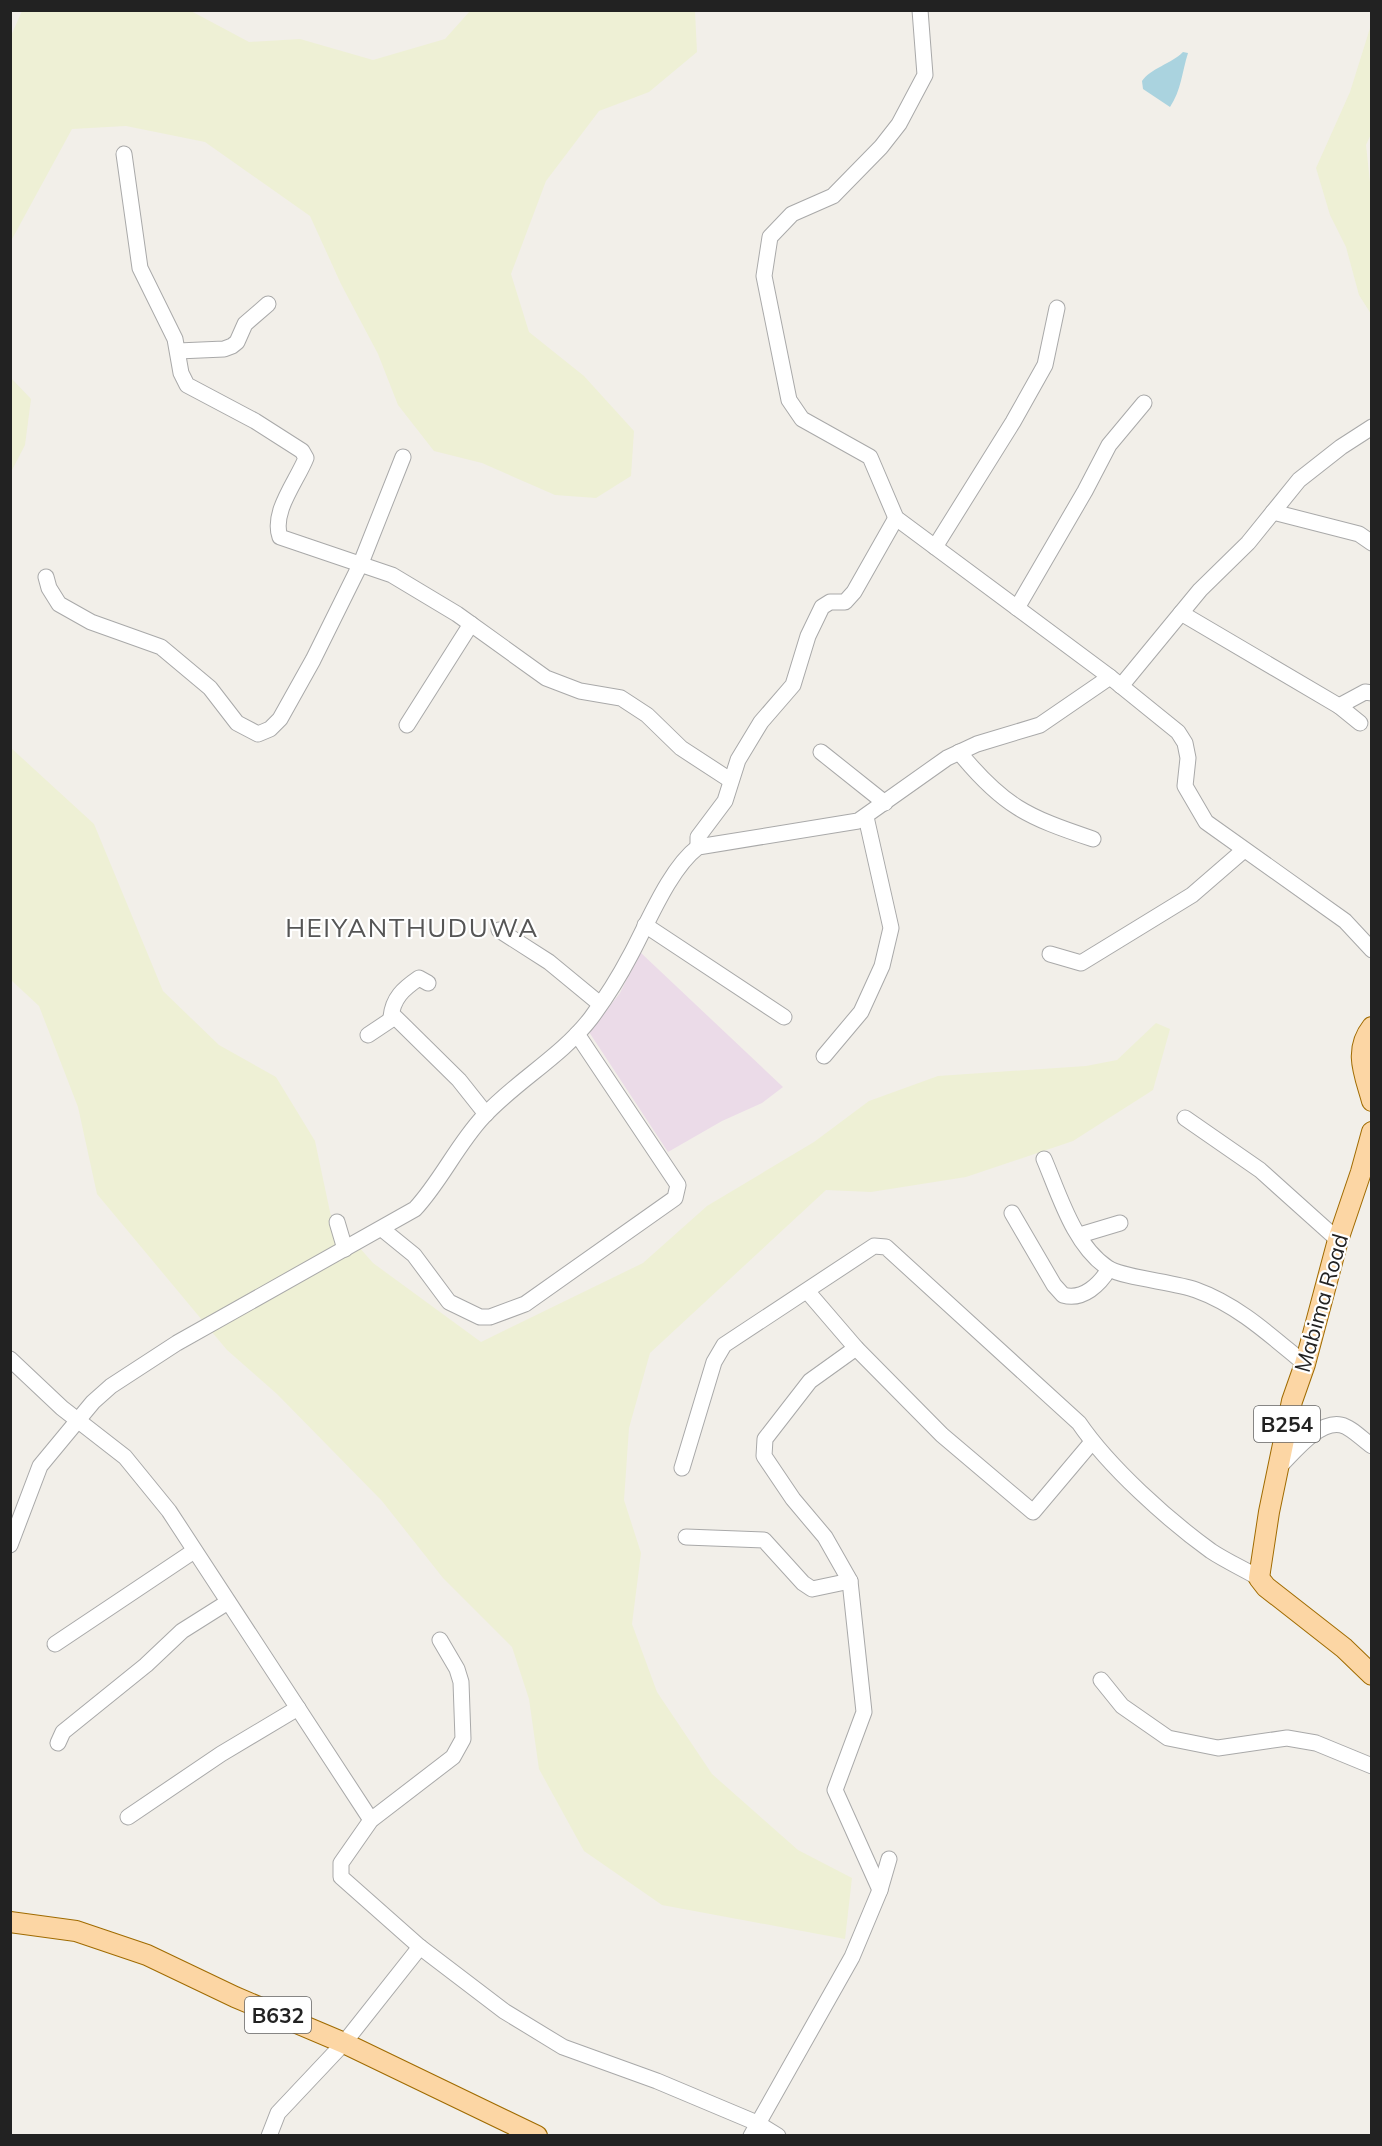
<svg xmlns="http://www.w3.org/2000/svg" width="1382" height="2146" font-family="Mulish,sans-serif">
  <rect width="100%" height="100%" fill="#f2efe9"/>
  <path fill="#ebdbe8" d="M640,952L783,1087L762,1103L722,1121L668,1152L589,1032L620,993Z"/>
  <g fill="#eef0d5">
    <path d="M22,11H191L249,42L300,39L373,60L445,39L470,11H695L697,52L649,92L599,111L546,181L511,274L529,332L584,376L634,431L631,476L596,498L555,495L482,463L434,451L398,405L378,354L341,284L310,216L205,142L126,126L72,129L11,241L10,38Z"/>
    <path d="M1371,25V134L1366,145L1372,201L1371,314L1359,295L1346,247L1330,215L1316,168L1350,92Z"/>
    <path d="M11,378L31,399L25,445L11,472Z"/>
    <path d="M10,747L94,824L163,991L219,1045L276,1077L315,1141L333,1226L337,1222L373,1263L481,1342L643,1263L707,1206L814,1142L869,1101L938,1076L1086,1066L1117,1060L1156,1023L1170,1029L1153,1090L1073,1141L966,1177L871,1192L826,1190L650,1353L629,1428L624,1500L641,1553L632,1624L657,1692L712,1774L798,1850L852,1878L845,1939L662,1905L584,1851L539,1769L529,1699L512,1647L443,1578L382,1501L277,1394L227,1350L97,1194L78,1107L39,1006L11,980Z"/>
  </g>
  <path fill="#aad3df" d="M1183,52L1188,53C1182,72 1181,91 1170,107L1143,89L1142,81C1151,68 1171,64 1183,52Z"/>
  <g fill="none" stroke-linecap="round" stroke-linejoin="round">
    <defs>
      <g id="minor">
        <path d="M920,10L925,75L899,124L881,147L833,196L792,214L770,237L764,276L789,400L802,419L870,457L896,518L1110,677"/>
        <path d="M124,154L140,268L175,339L181,373L187,385L255,421L302,451L306,458C297,481 271,512 280,537L392,575L457,614L546,678L580,691L621,698L647,715L681,748L730,780"/>
        <path d="M178,351L224,349L232,346L237,342L245,324L268,304"/>
        <path d="M1273,512L1359,534L1372,543"/>
        <path d="M935,547L1013,422L1045,365L1057,308"/>
        <path d="M46,577L49,588L59,604L91,622L161,647L210,688L237,723L258,734L270,729L280,719L313,660L361,563L403,457"/>
        <path d="M1017,608L1085,491L1109,445L1144,403"/>
        <path d="M1181,613L1339,706"/>
        <path d="M1121,686L1200,590L1248,543L1299,480L1341,447L1372,427"/>
        <path d="M1360,723L1339,706L1365,692L1372,693"/>
        <path d="M407,725L471,624"/>
        <path d="M821,752L885,803"/>
        <path d="M959,752C1003,806 1027,817 1093,839"/>
        <path d="M698,847V837L725,801L738,760L761,722L793,685L808,636L822,607L830,602H845L854,592L896,518"/>
        <path d="M645,925L784,1017"/>
        <path d="M499,930L549,962L600,1004"/>
        <path d="M1050,954L1081,963L1192,895L1244,850"/>
        <path d="M391,1017C393,998 403,989 419,978L428,983"/>
        <path d="M368,1035L395,1017L459,1080L486,1114"/>
        <path d="M824,1056L861,1012L882,966L891,928L866,817"/>
        <path d="M1185,1118L1260,1170L1338,1240"/>
        <path d="M1044,1159C1059,1194 1074,1246 1108,1268C1123,1278 1175,1282 1196,1290C1238,1305 1271,1336 1305,1364"/>
        <path d="M1012,1213L1054,1285L1063,1295C1083,1301 1100,1284 1109,1269"/>
        <path d="M337,1222L345,1249"/>
        <path d="M382,1229L414,1255L449,1302L480,1317H490L525,1304L675,1198L678,1185L577,1034"/>
        <path d="M1080,1235L1120,1223"/>
        <path d="M807,1291L856,1348L942,1435L1033,1512L1092,1442"/>
        <path d="M856,1348L810,1381L765,1439L764,1456L793,1499L825,1537L850,1581L864,1712L835,1790L880,1890"/>
        <path d="M10,1359L62,1408L125,1457L169,1511L371,1820"/>
        <path d="M682,1468L714,1362L724,1345L874,1246L886,1247L1079,1423C1109,1467 1168,1520 1211,1551C1226,1561 1244,1569 1259,1578"/>
        <path d="M1277,1469C1292,1455 1318,1420 1341,1425C1351,1427 1363,1440 1372,1446"/>
        <path d="M686,1537L764,1540L803,1583L812,1589L850,1581"/>
        <path d="M10,1545L40,1466L93,1402L111,1386L177,1343L415,1209C441,1181 457,1145 483,1117C516,1081 561,1057 591,1018C605,999 619,977 630,956C647,925 669,869 698,847L858,821L947,758L977,744L1040,725L1110,677L1178,732L1185,743L1188,758L1185,786L1206,822L1345,921L1372,950"/>
        <path d="M440,1640L457,1669L461,1682L463,1739L453,1757L371,1820L341,1863V1877L420,1947L504,2011L563,2047L657,2081L757,2123L778,2136"/>
        <path d="M55,1644L194,1551"/>
        <path d="M1101,1680L1122,1706L1168,1738L1218,1748L1287,1738L1316,1743L1372,1766"/>
        <path d="M58,1743L63,1732L146,1665L182,1631L228,1602"/>
        <path d="M128,1817L221,1754L298,1708"/>
        <path d="M269,2136L278,2113L344,2043L420,1947"/>
        <path d="M751,2136L852,1957L880,1890L889,1859"/>
      </g>
      <g id="major">
        <path d="M1372,1027C1353,1051 1365,1075 1372,1101"/>
        <path d="M1372,1132L1361,1172L1338,1240L1305,1364L1292,1401L1269,1512L1259,1578L1266,1587L1344,1648L1372,1675"/>
        <path d="M10,1922L76,1931L147,1955L235,1997L344,2043L537,2136"/>
      </g>
    </defs>
    <use href="#minor" stroke="#a9a9a9" stroke-width="17"/>
    <use href="#major" stroke="#a06b00" stroke-width="22"/>
    <use href="#minor" stroke="#fff" stroke-width="15"/>
    <use href="#major" stroke="#fcd6a4" stroke-width="20"/>
  </g>
  <g text-anchor="middle" dominant-baseline="central" stroke-width="4.5" stroke-linejoin="round" paint-order="stroke">
    <g fill="#fff" stroke="#646464" stroke-width="1.5">
      <rect x="1254" y="1406" width="66" height="36" rx="4.5"/>
      <rect x="245" y="1997" width="66" height="36" rx="4.5"/>
    </g>
    <g font-size="21" font-weight="bold" fill="#222">
      <text x="1287" y="1424">B254</text>
      <text x="278" y="2015">B632</text>
    </g>
    <g font-size="22" fill="#222" stroke="#fff">
      <text transform="translate(1321 1303) rotate(-74)">Mabima Road</text>
    </g>
    <g font-size="26" letter-spacing="1.5" fill="#555" stroke="#fff">
      <text x="412" y="927">HEIYANTHUDUWA</text>
    </g>
  </g>
  <rect width="1382" height="2146" fill="none" stroke="#222222" stroke-width="24"/>
</svg>
